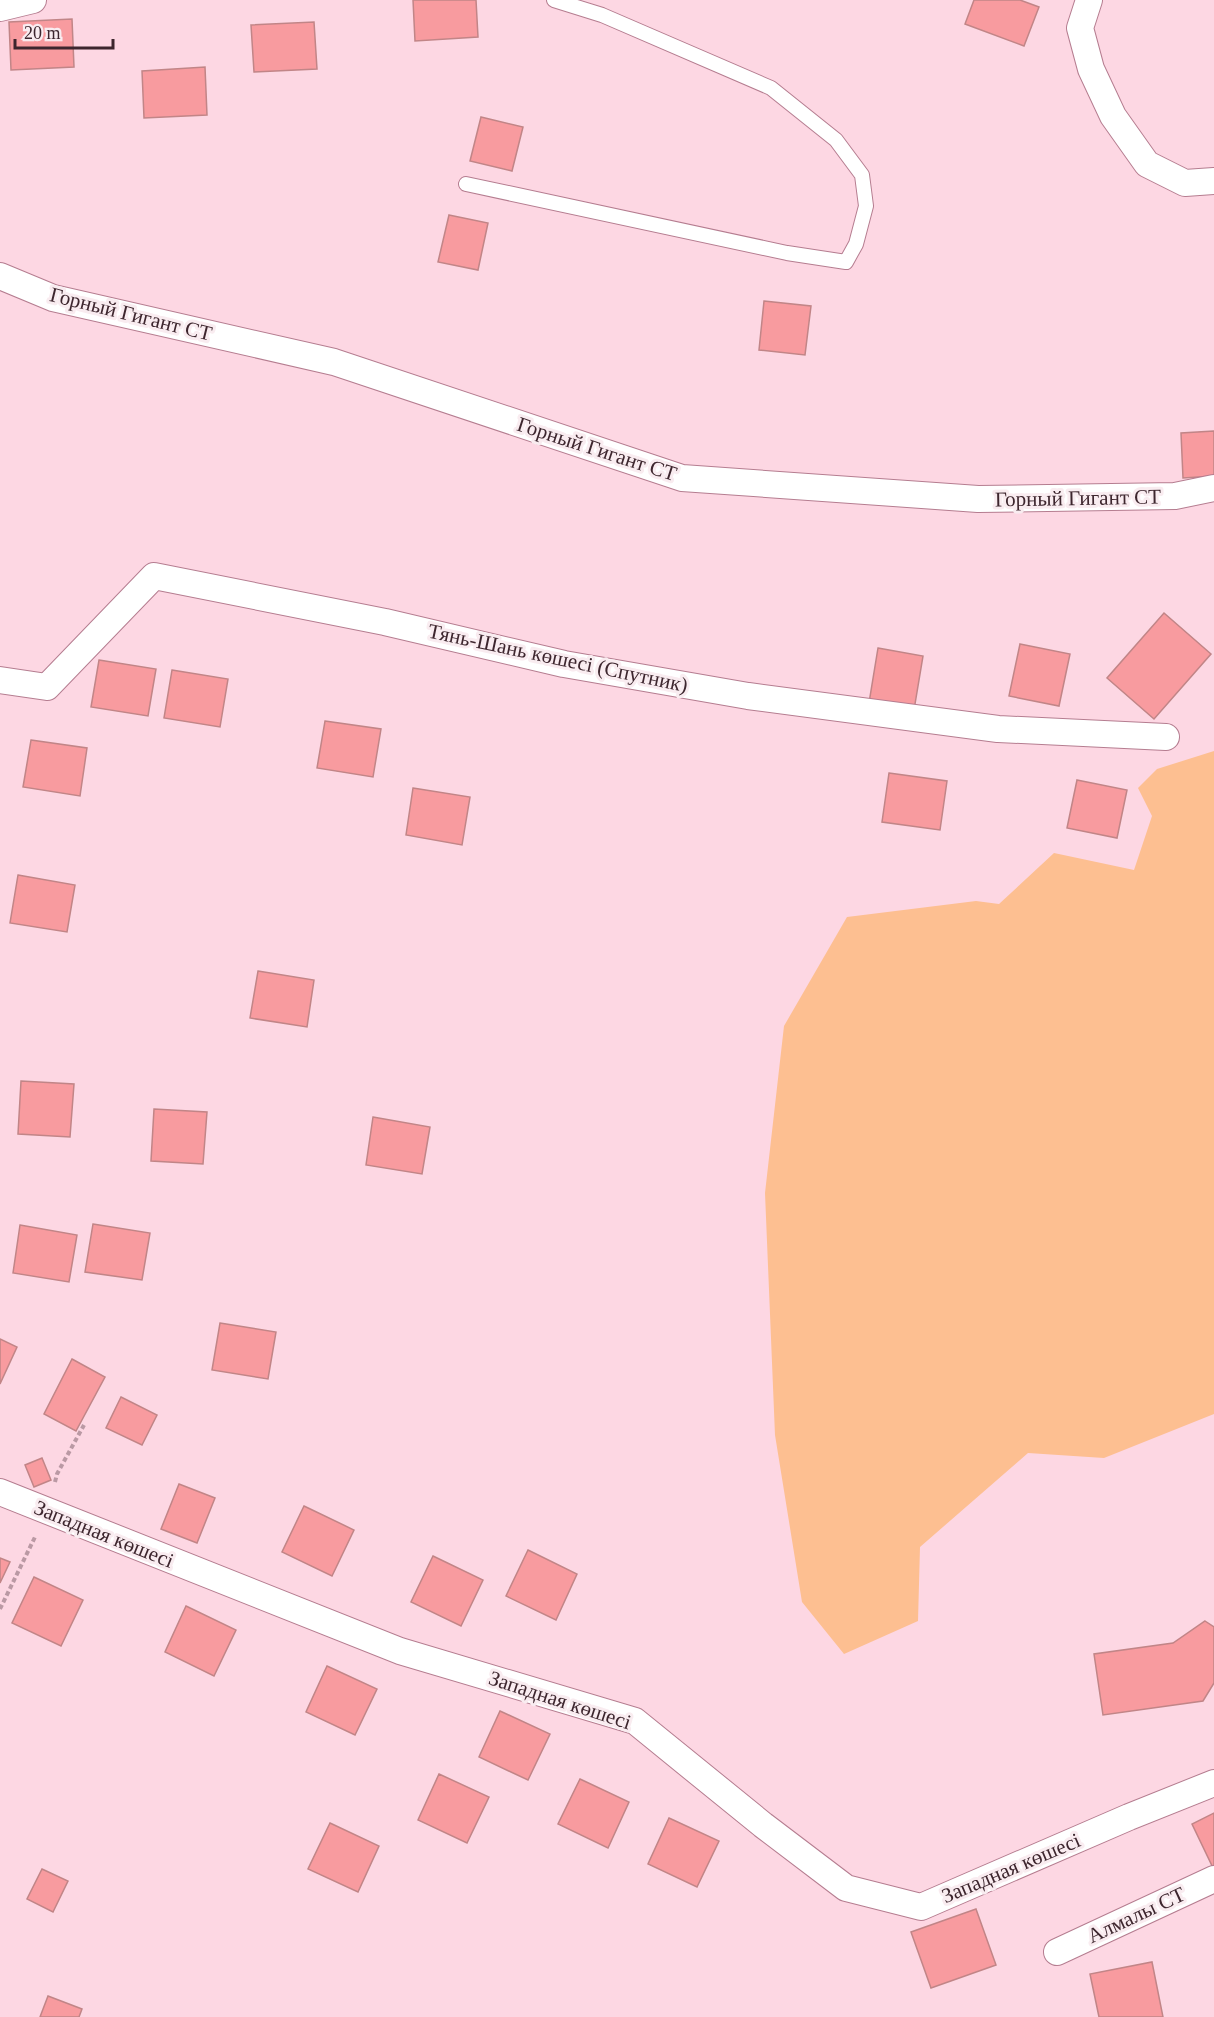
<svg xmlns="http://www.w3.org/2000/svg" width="1214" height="2017" font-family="Georgia,serif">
  <rect width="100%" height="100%" fill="#fdd7e3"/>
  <path fill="#fdbf91" d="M1214,751V1414L1104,1458L1028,1453L920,1547L918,1621L844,1654L802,1602L775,1435L765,1193L784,1026L847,917L976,901L999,904L1054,853L1134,870L1152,816L1138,788L1157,769Z"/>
  <g fill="#f89b9f" stroke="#c18587" stroke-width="1.5">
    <path d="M413,0H476L478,37L415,41Z"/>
    <path d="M974,0H1020L1039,7L1024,46L965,24Z"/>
    <path d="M72,19L74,67L11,70L9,22Z"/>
    <path d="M314,22L317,69L254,72L251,25Z"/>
    <path d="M205,67L207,115L144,118L142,71Z"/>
    <path d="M481,117L523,127L512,171L470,161Z"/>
    <path d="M449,215L488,223L478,270L438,262Z"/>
    <path d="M764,301L811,306L805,355L759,350Z"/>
    <path d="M1214,431V476L1183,478L1181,433Z"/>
    <path d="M1164,613L1211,654L1154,719L1107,678Z"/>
    <path d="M1020,644L1070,654L1059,706L1009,696Z"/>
    <path d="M878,648L923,656L914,710L869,703Z"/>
    <path d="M99,660L156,669L148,716L91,707Z"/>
    <path d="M172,670L228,679L220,727L164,718Z"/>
    <path d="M325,721L381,729L373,777L317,768Z"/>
    <path d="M31,740L87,748L80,796L23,787Z"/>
    <path d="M889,773L947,781L940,830L882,822Z"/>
    <path d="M1077,780L1127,790L1117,838L1067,828Z"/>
    <path d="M413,788L470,797L462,845L406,835Z"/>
    <path d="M18,875L75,885L67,932L10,923Z"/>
    <path d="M258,971L314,980L307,1027L250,1018Z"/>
    <path d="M21,1081L74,1084L70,1137L18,1134Z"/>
    <path d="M154,1109L207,1112L203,1164L151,1161Z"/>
    <path d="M373,1117L430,1127L422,1174L366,1165Z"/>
    <path d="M93,1224L150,1233L142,1280L85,1272Z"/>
    <path d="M20,1225L77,1235L69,1282L13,1273Z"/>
    <path d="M220,1323L276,1332L268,1379L212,1370Z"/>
    <path d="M0,1339L17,1347L0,1384Z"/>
    <path d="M72,1359L105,1377L76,1431L44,1414Z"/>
    <path d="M121,1397L157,1415L142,1445L106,1428Z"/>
    <path d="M42,1458L51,1480L34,1487L25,1465Z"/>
    <path d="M179,1484L215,1498L197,1543L161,1529Z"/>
    <path d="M304,1506L354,1530L332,1576L282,1552Z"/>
    <path d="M528,1550L577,1574L556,1620L506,1596Z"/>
    <path d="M433,1556L483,1580L461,1626L411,1602Z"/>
    <path d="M0,1558L10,1562L0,1583Z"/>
    <path d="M34,1577L83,1600L61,1646L12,1623Z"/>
    <path d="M186,1606L236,1630L214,1676L165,1652Z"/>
    <path d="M1205,1621L1214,1627V1683L1203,1701L1103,1715L1094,1654L1173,1643Z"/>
    <path d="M327,1666L377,1689L355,1735L306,1712Z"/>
    <path d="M500,1711L550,1734L528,1780L479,1757Z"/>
    <path d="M439,1774L489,1797L467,1843L418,1820Z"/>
    <path d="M580,1779L629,1802L608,1848L558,1824Z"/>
    <path d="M1214,1813V1870L1192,1824Z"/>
    <path d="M669,1818L719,1841L697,1887L648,1864Z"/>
    <path d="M330,1823L379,1846L358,1892L308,1869Z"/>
    <path d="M42,1869L68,1881L53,1912L27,1899Z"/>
    <path d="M976,1909L996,1965L931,1988L911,1932Z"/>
    <path d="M1152,1962L1163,2017H1099L1090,1974Z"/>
    <path d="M48,1996L82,2009L79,2017H40Z"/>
  </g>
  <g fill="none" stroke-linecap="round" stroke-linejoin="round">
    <defs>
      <path id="lane" d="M466,184L787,253L846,262L856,244L866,206L862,175L836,140L771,88L602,15L554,0"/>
      <g id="street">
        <path d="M1089,0L1080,28L1091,69L1113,116L1147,164L1185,183L1214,181"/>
        <path d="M0,8L33,0"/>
        <path d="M0,276L53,298L334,362L682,478L978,499L1175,496L1214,488"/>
        <path d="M0,680L47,687L154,576L385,622L564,664L748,696L998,729L1166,737"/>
        <path d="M0,1492L400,1651L635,1721L763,1825L846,1888L921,1907L1129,1817L1214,1783"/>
        <path d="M1057,1952L1214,1879"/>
      </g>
    </defs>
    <use href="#lane" stroke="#b57d90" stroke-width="16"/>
    <use href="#street" stroke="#b57d90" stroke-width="28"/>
    <g stroke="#ba99a4" stroke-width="4" stroke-dasharray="4.5 3" stroke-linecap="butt">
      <path d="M55,1482L57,1474L84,1425"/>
      <path d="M0,1609L35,1537"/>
    </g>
    <use href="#lane" stroke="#fff" stroke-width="14"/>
    <use href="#street" stroke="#fff" stroke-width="26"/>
  </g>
  <g text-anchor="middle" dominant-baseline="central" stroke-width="6" stroke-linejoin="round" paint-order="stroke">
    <g font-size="21" fill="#3d262e" stroke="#f9ecf0">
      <text transform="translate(131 314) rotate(14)">Горный Гигант СТ</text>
      <text transform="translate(597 449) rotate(18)">Горный Гигант СТ</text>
      <text transform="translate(1078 498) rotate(-1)">Горный Гигант СТ</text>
      <text transform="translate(558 658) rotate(12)">Тянь-Шань көшесі (Спутник)</text>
      <text transform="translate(104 1534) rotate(22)">Западная көшесі</text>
      <text transform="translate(560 1700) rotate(18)">Западная көшесі</text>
      <text transform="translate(1011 1868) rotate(-23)">Западная көшесі</text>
      <text transform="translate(1136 1915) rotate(-25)">Алмалы СТ</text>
    </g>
  </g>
  <path d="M15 39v9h98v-9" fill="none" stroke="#3d262e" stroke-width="3"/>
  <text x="24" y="39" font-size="18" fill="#3d262e" stroke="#f9ecf0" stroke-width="4.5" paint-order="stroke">20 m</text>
</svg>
